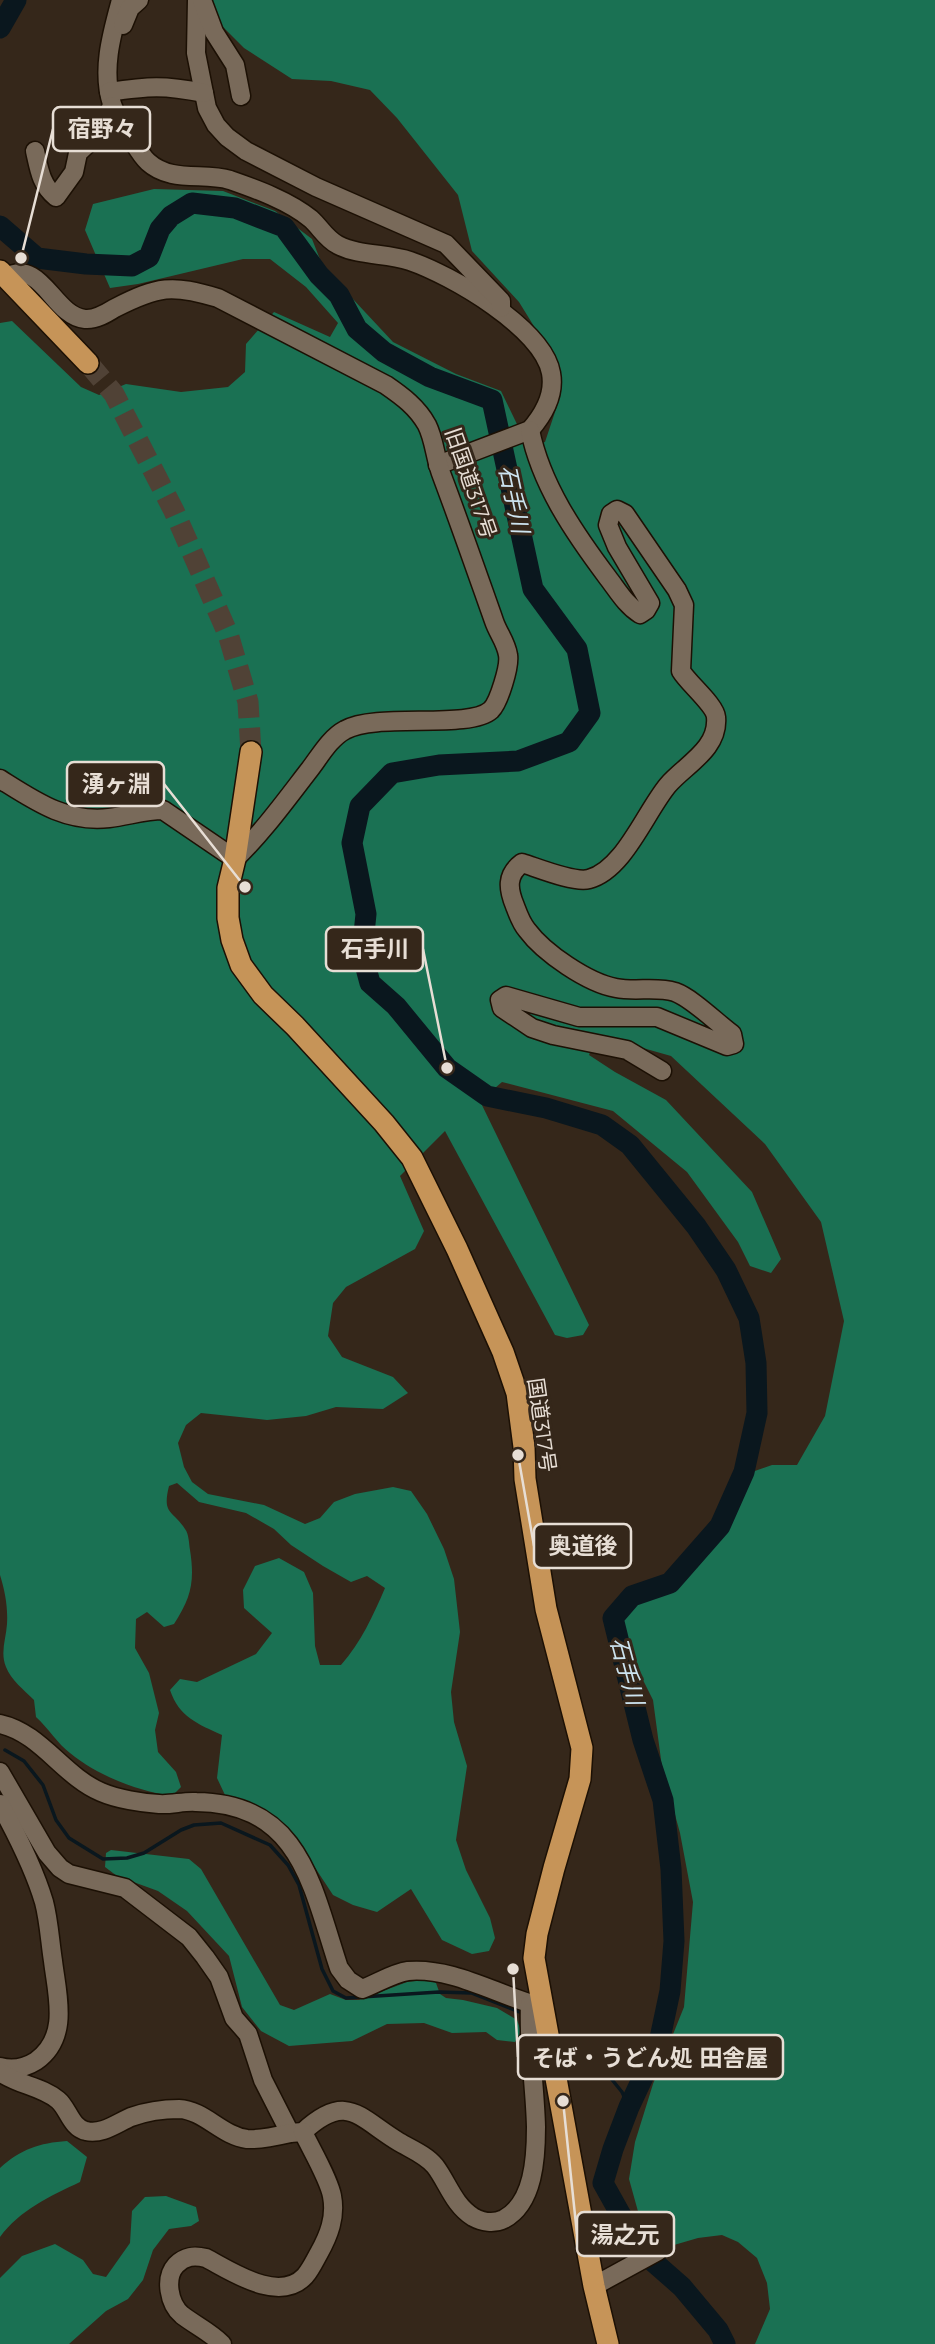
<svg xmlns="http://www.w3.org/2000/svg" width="935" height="2344" font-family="Montserrat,'Noto Sans JP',sans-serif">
  <rect width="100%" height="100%" fill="#35271a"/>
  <g fill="#1a7153">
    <path d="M200,0H935V2344H755L770,2309L767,2283L757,2258L738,2242L722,2235L698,2238L674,2245L656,2239L639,2215L629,2179L635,2142L653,2084L684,2007L693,1902L680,1833L662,1767L653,1700L625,1644L622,1622L637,1602L676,1590L723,1534L752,1472L772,1465H797L825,1416L844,1321L821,1222L765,1144L671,1056L597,1035L589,1055L615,1072L666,1100L752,1192L781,1259L771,1273L750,1266L738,1242L687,1172L613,1111L502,1082L480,1101L589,1325L583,1335L567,1338L555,1335L445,1131L400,1176L424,1231L415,1249L346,1287L333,1303L328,1336L342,1357L393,1377L408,1393L383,1409L336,1407L306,1416L267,1420L201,1413L186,1425L178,1443L184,1467L192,1482L208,1494L264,1505L305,1524L320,1518L334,1502L355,1494L393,1487L411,1491L427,1514L444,1549L454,1579L460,1632L451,1692L454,1722L467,1766L456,1840L466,1870L490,1918L495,1938L489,1951L472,1954L442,1940L411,1889L377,1912L353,1905L333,1895L306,1854L253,1806L225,1795L217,1778L222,1735C198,1724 179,1717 170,1690L180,1679L197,1682L256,1654L272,1633L244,1608L243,1590L255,1566L279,1558L304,1572L313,1593L315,1646L320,1665H341C361,1642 373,1616 385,1588L367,1576L351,1582L323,1566L291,1545L274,1529L246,1513L199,1502L177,1483L169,1486C162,1515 172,1509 185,1529C189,1534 189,1544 190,1550C195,1582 191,1598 174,1624L164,1627L147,1612L136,1619L135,1648L149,1673L159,1713L155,1730L158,1752L176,1772L181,1787L172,1796C138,1791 98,1776 70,1753C58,1744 48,1728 36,1717L34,1700C24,1690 11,1680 6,1667C0,1652 6,1639 7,1624C8,1607 5,1591 0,1575V323L12,321L81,387L99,395L126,384L181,392L228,387L245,372L246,344L274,312L330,337L338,323L306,287L270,259H243L138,284L110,288L85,230L93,204L154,189L223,191L275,211L312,239L323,267L393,342L456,374L501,391L528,447L545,442L559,400L548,349L519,302L472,251L458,195L397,118L370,90L331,81L292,79L244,48L207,11Z"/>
    <path d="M111,1850L189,1859L201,1869L280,2005L294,2010L330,1994L346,2000H359L407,1982L431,1979L436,1983L440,1994L446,1998L463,2000L497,2008L517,2020L521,2031L515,2042L497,2040L486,2032L452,2033L424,2023L387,2024L352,2041L289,2046L261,2031L242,2007L229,1956L187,1911L158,1891L117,1876L105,1867L106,1853Z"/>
    <path d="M67,2141L87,2157L80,2182C50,2196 20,2210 0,2237V2168C21,2149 39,2143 67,2141Z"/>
    <path d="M166,2196L196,2207L199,2221L191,2226L169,2229L153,2250L143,2280L128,2299L106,2311L69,2344H0V2278L22,2256L55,2244L83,2260L93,2274L106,2277L130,2243L132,2211L145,2197Z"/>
  </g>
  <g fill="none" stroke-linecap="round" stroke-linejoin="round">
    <g stroke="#0a171e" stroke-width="3.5">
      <path d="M5,1750L24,1761L43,1785L56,1820L69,1838L103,1859L127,1858L144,1853L181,1830L194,1825L221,1823L270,1845L288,1865L299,1885L322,1969L333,1991L346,1998L439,1992L472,1993L525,2014"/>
      <path d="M557,2036L575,2049L592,2055L622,2092L629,2107"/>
    </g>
    <g stroke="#0a171e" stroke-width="21">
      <path d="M0,28L16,0"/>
      <path d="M0,226L37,258L86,264L132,266L149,257L160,229L171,216L192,203L235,208L284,227L319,275L339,295L357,329L384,352L430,377L492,400L533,589L577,649L590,713L569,742L518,761L439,765L392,773L360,806L352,843L366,914L362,953L370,983L396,1006L447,1068L487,1096L546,1108L602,1125L630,1145L696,1226L726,1270L749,1318L756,1363L757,1413L744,1472L720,1526L670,1583L632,1596L613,1618L643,1740L663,1800L671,1869L674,1941L670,1991L659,2043L629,2107L613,2149L603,2183L641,2251L682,2287L718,2330L725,2344"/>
    </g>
    <path stroke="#504236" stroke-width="21" stroke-dasharray="21 10" stroke-linecap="butt" d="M88,363L114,394L174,511L228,634L248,702L251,752"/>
    <defs>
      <g id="minor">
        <path d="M121,0C112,33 101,70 112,104C115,114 122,123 127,132C134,142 140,155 148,162C171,183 203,172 230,180C256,189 289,201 311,219C320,227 326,239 338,245C359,256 387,253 410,261C451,275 543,328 551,373C555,395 544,414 530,430L438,465"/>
        <path d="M197,0L196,53L207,108L216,125L227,137L246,151L316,187L446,244L501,301V308"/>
        <path d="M202,0L214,32L235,65L241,96"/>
        <path d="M123,25L130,8L139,0"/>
        <path d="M109,92C149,86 164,85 204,93"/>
        <path d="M35,151C39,169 41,185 56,197L74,172L78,153L98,134L112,106"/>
        <path d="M530,430C541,485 575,534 608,578C618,591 626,605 640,614L646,610L650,603L617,547L608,525L611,514L617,510L625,514L677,590L684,605L681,671C688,683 715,705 716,717C719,749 685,765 668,785C646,811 624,870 589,879C574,883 538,868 522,863C506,875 508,889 515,906C518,914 521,923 527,930C544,953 588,983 616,988C636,992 656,986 675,992C692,998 717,1023 732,1034L734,1044L727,1046L657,1017H579L506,996L500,1000L502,1008L532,1028L553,1035L627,1050L662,1071"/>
        <path d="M0,779C35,801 66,823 109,818C127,816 145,810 163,810L235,859C263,832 286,800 310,769C320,756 330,738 345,730C377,712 469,730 491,710C499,702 510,666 508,655C506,642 498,633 494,621C477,573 460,524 442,476C435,459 435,441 427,425C417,407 402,396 386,385L218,298C172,284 158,286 115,308C107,313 96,320 85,319C53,316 42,258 6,277"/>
        <path d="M0,1724C41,1733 63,1776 101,1792C117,1799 142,1803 159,1804C171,1805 184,1801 196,1802C301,1803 312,1887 339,1968L348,1980L362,1989C376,1984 393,1973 408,1971C453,1967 497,1995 539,2006"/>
        <path d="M0,1772L47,1853L60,1868L69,1874L125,1888L189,1937L205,1957L219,1977L234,2018L248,2034L263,2080L290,2133L303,2132C347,2091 359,2118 399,2142C411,2149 426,2155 435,2166C448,2183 453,2204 473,2217C482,2222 494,2224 504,2219C534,2203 536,2157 536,2127C535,2086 528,2045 530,2004"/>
        <path d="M0,1804C17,1835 34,1868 44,1902C49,1921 50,1942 53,1961C57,1995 70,2037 36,2061C25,2068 12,2070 0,2067"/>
        <path d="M0,2072C18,2085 41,2086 58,2100C68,2108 71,2128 86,2131C102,2135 117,2123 131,2117C145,2112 163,2109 179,2109C204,2110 222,2136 247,2139C260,2140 277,2136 290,2133"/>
        <path d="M594,2286L658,2251"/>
        <path d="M222,2344C210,2332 195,2325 182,2315C169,2304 164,2278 176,2265C185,2256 194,2255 206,2258C231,2271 279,2304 305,2276C311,2269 315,2260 319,2253C329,2235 336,2217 332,2196C329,2179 311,2149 303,2132"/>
      </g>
      <g id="highway">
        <path d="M0,271L88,363"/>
        <path d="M251,752L235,859L228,888V918L232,940L241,965L263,995L295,1026L384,1123L412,1158L457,1249L503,1352L517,1393L524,1447L525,1479L546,1609L582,1748L580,1779L554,1868L537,1934L534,1958L594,2286L608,2344"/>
      </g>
    </defs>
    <use href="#minor" stroke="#1c1004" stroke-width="21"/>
    <use href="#highway" stroke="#1c1004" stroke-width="24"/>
    <use href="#minor" stroke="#796a5a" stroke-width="18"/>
    <use href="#highway" stroke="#c69458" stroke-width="21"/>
  </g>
  <g text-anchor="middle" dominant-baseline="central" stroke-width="6" stroke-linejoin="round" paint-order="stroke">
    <g font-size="21" fill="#e7ded5" stroke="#35271a">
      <text transform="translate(471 483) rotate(71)">旧国道317号</text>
      <text transform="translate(542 1425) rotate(82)">国道317号</text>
    </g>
    <g font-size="23" font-style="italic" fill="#cde4f0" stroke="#35271a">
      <text transform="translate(514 499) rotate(78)">石手川</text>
      <text transform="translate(627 1671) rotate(75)">石手川</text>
    </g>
  </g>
  <path fill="none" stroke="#e7ded5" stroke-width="2.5" d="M21 258L53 129M245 887L164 784M447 1068L423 949M518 1455L534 1546M513 1969L518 2057M563 2101L577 2234"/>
  <g fill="#e7ded5" stroke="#35271a" stroke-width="2.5">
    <circle cx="21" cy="258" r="7"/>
    <circle cx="245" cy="887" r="7"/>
    <circle cx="447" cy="1068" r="7"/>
    <circle cx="518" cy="1455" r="7"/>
    <circle cx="513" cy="1969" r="7"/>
    <circle cx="563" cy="2101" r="7"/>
  </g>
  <g fill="#35271a" stroke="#e7ded5" stroke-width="2.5">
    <rect x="53" y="107" width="97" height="44" rx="7"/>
    <rect x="67" y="762" width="97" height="44" rx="7"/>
    <rect x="326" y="927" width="97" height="44" rx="7"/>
    <rect x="534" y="1524" width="97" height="44" rx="7"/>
    <rect x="518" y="2035" width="265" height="44" rx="7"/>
    <rect x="577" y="2212" width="97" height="44" rx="7"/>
  </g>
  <g font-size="23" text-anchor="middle" font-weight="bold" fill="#e7ded5">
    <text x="102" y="137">宿野々</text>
    <text x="116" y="792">湧ヶ淵</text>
    <text x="375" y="957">石手川</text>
    <text x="583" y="1554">奥道後</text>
    <text x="650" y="2066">そば・うどん処 田舎屋</text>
    <text x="625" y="2243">湯之元</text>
  </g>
</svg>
